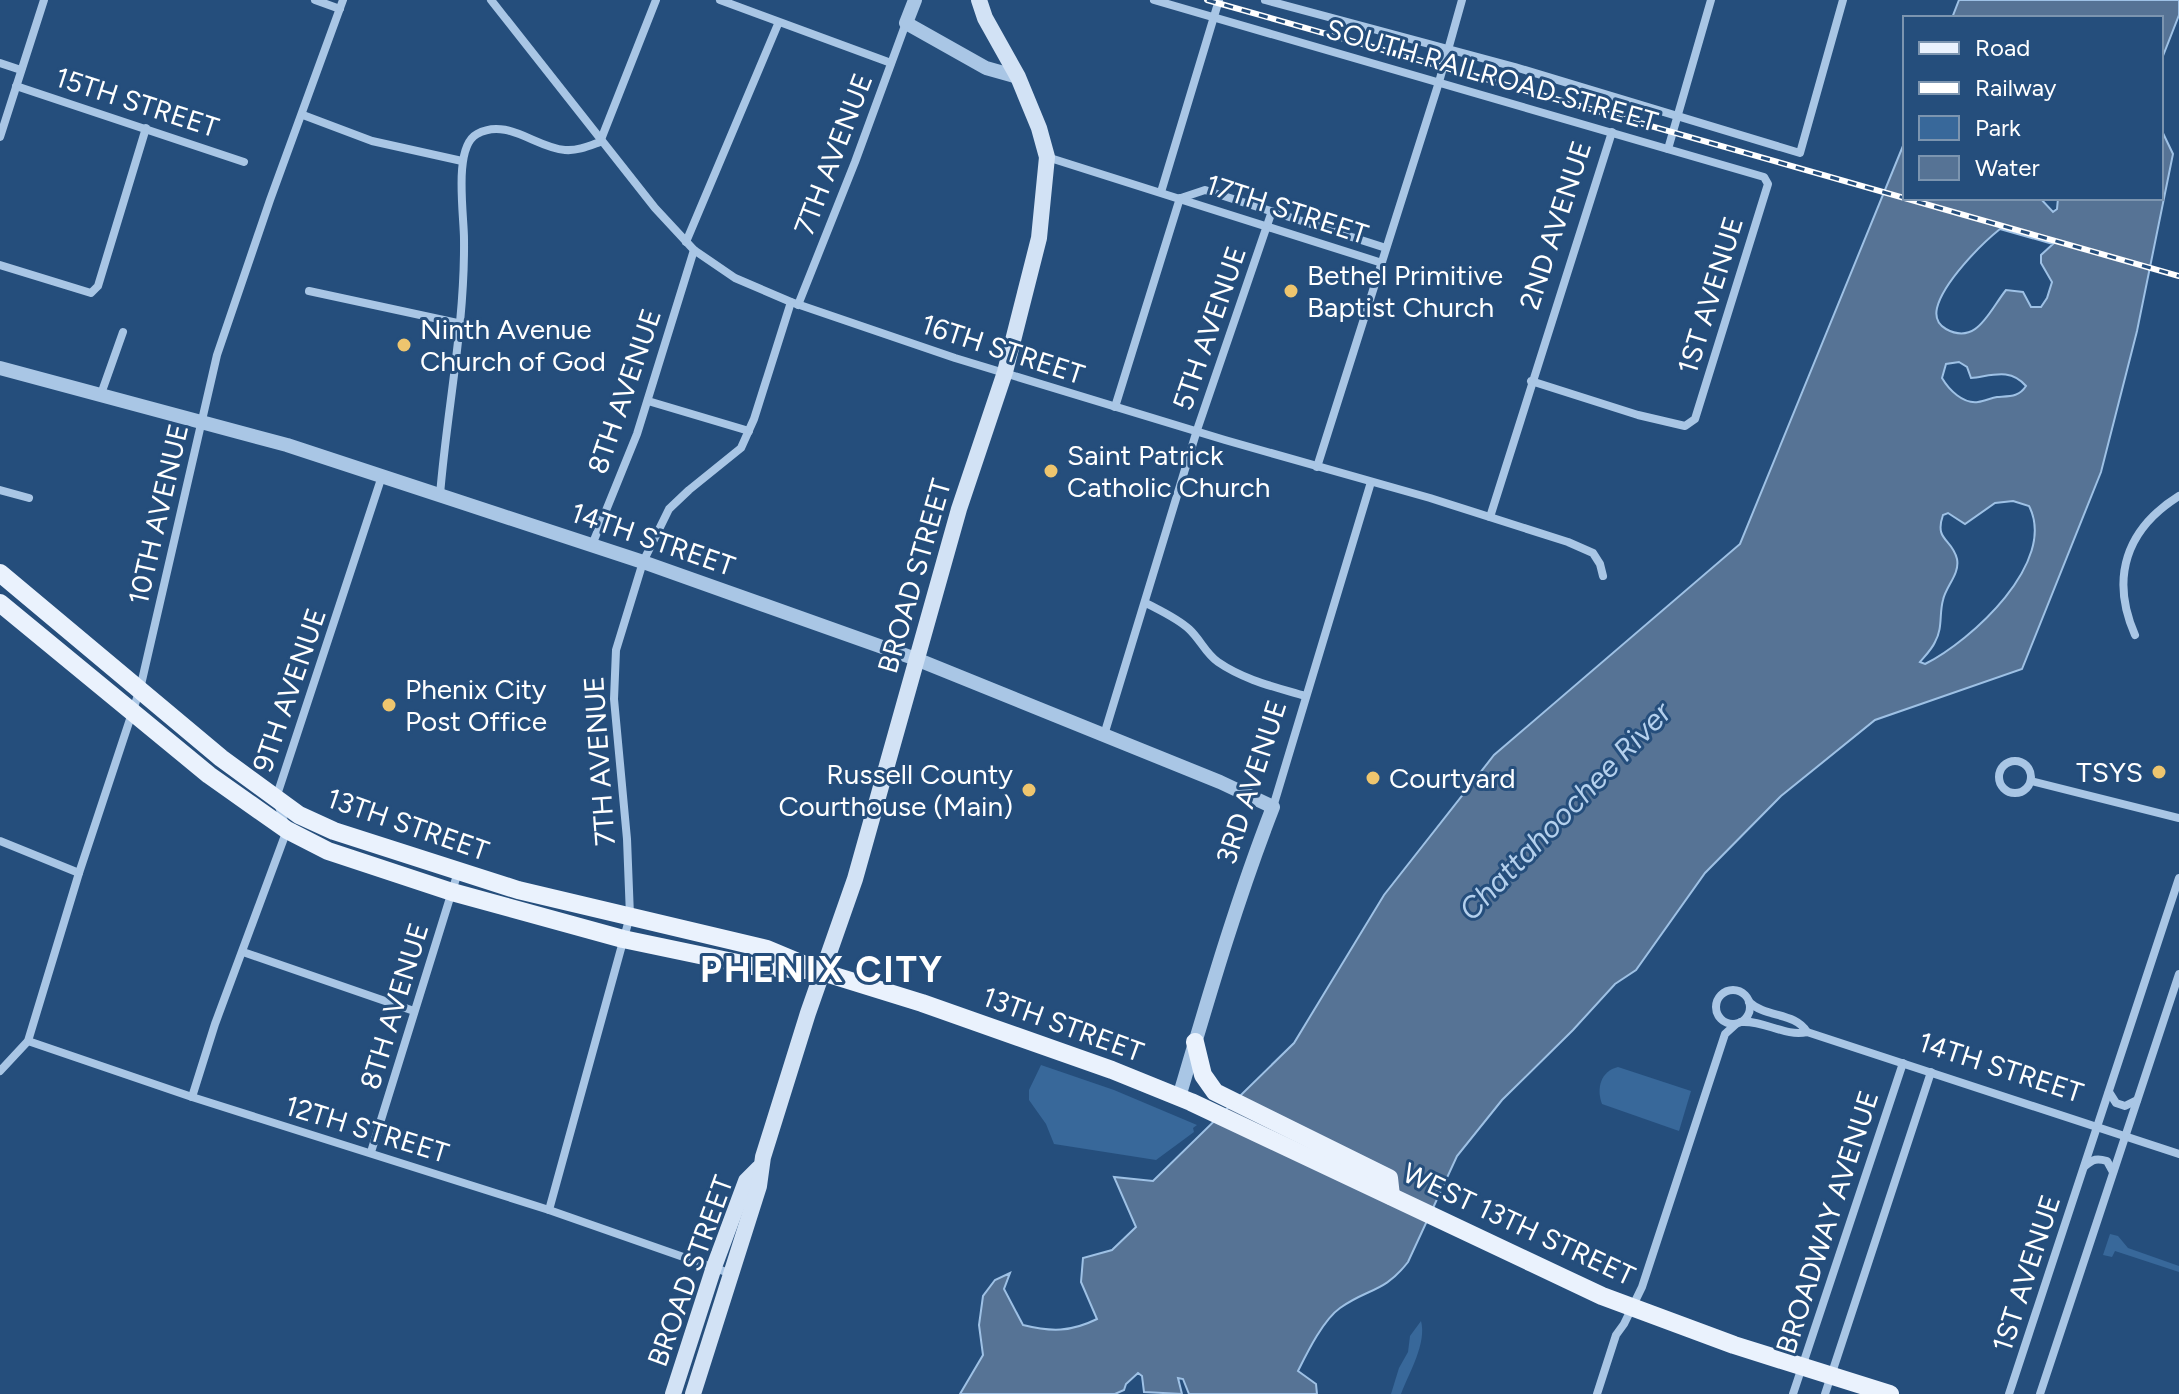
<svg xmlns="http://www.w3.org/2000/svg" width="2179" height="1394" font-family="Figtree,sans-serif">
  <rect width="100%" height="100%" fill="#254e7c"/>
  <g fill="#38689a">
    <path d="M1041,1065L1114,1090L1197,1125L1193,1128L1194,1132L1156,1160L1054,1144L1046,1124L1029,1100V1090Z"/>
    <path d="M1618,1067L1691,1091L1679,1131L1602,1104C1596,1088 1601,1071 1618,1067Z"/>
    <path d="M2110,1234L2118,1236L2128,1248L2179,1266V1272L2115,1251L2112,1257L2103,1255Z"/>
    <path d="M1421,1321C1427,1343 1409,1373 1401,1394H1391L1399,1368L1408,1352L1410,1336Z"/>
  </g>
  <g fill="#567395" stroke="#9ec1e5" stroke-width="2" fill-rule="evenodd">
    <path d="M1959,0H2179V15L2161,61V18H1952Z"/>
    <path d="M2161,129L2173,154L2137,331L2101,472L2022,669L1875,720L1781,796L1705,873L1636,970L1615,984L1573,1030L1502,1100L1457,1156L1408,1262C1384,1293 1368,1288 1340,1308C1323,1320 1307,1353 1298,1371L1316,1384L1317,1394H1189L1183,1379L1178,1378L1182,1394L1144,1392L1142,1376L1138,1373L1126,1384L1124,1390L1115,1394H960L983,1355L979,1325L983,1296L995,1280L1010,1273L1004,1289L1023,1325C1051,1332 1071,1332 1097,1319L1081,1282L1083,1258L1112,1250L1136,1227L1114,1177L1153,1181L1294,1043L1384,895L1494,755L1740,544L1905,141V198H2040L2053,212L2057,209L2058,198H2161ZM2000,229L2053,244L2041,255V263L2052,282L2047,298L2041,307H2031L2023,292L2006,290C1989,311 1977,346 1946,329C1937,324 1935,317 1937,308C1943,283 1980,245 2000,229ZM1959,362L1967,367L1971,378C1991,376 2010,367 2026,386C2019,397 2010,396 1997,397C1991,398 1985,401 1978,402C1963,404 1949,390 1942,378L1946,364ZM2013,501L2029,506C2058,562 1971,641 1925,664L1920,662C1925,656 1932,649 1935,642C1943,628 1939,614 1943,600C1946,586 1960,574 1957,559C1952,538 1934,541 1943,515L1948,513L1965,524L1995,503Z"/>
  </g>
  <g fill="none" stroke-linecap="round" stroke-linejoin="round">
    <g stroke="#a9c6e5" stroke-width="8">
      <path d="M315,0L340,9"/>
      <path d="M491,0L655,208L694,250L735,278L791,302L955,358L1225,440L1430,498L1568,542L1593,553L1600,564L1603,576"/>
      <path d="M720,0L891,63"/>
      <path d="M1154,0L1764,177L1768,184L1695,419L1685,426L1638,415L1531,381"/>
      <path d="M1265,0L1515,67L1800,153L1843,0"/>
      <path d="M0,63L21,70"/>
      <path d="M16,86L244,162"/>
      <path d="M303,115L372,141L462,161"/>
      <path d="M0,137L44,0"/>
      <path d="M1668,149L1711,0"/>
      <path d="M1047,157L1382,263"/>
      <path d="M1161,192L1219,0"/>
      <path d="M1181,198L1205,190L1386,248"/>
      <path d="M686,242L778,24"/>
      <path d="M0,265L91,293L98,286L146,128"/>
      <path d="M309,291L462,324"/>
      <path d="M798,305L855,162L906,23"/>
      <path d="M101,394L123,332"/>
      <path d="M648,401L749,431"/>
      <path d="M1115,407L1180,198"/>
      <path d="M1317,467L1439,82L1462,0"/>
      <path d="M0,490L29,498"/>
      <path d="M440,495C447,409 465,326 464,239C464,214 453,147 477,134C507,117 536,148 565,150C578,151 589,146 600,142L656,0"/>
      <path d="M1490,517L1612,132"/>
      <path d="M592,545L637,434L694,250"/>
      <path d="M1146,603C1161,611 1177,618 1189,629C1200,639 1206,654 1218,662C1244,680 1275,687 1305,696"/>
      <path d="M2135,635C2110,578 2126,529 2179,496"/>
      <path d="M1104,735L1197,430L1272,211"/>
      <circle cx="2015" cy="777" r="16"/>
      <path d="M2031,781L2179,818"/>
      <path d="M1273,807L1371,482"/>
      <path d="M0,841L79,873"/>
      <path d="M243,952L414,1011"/>
      <circle cx="1733" cy="1007" r="17"/>
      <path d="M1749,1002C1766,1018 1795,1012 1807,1032"/>
      <path d="M1741,1022C1764,1020 1785,1037 1807,1032L2179,1154"/>
      <path d="M28,1041L192,1097L549,1210L732,1274"/>
      <path d="M0,1071L28,1041L79,873L140,689L217,355L270,200L343,0"/>
      <path d="M2109,1092L2116,1103L2125,1106L2137,1100"/>
      <path d="M192,1097L215,1024L287,830L276,798L382,476"/>
      <path d="M371,1152L458,872"/>
      <path d="M2085,1166C2093,1159 2097,1158 2107,1161L2113,1172"/>
      <path d="M549,1210L630,916L627,839L614,699L616,650L643,562L669,509L689,490L741,448L754,419L791,302"/>
      <path d="M1597,1394L1616,1335L1624,1324L1642,1287L1725,1034L1736,1024"/>
      <path d="M1793,1394L1903,1063"/>
      <path d="M1825,1394L1931,1072"/>
      <path d="M2009,1394L2179,878"/>
      <path d="M2040,1394L2179,974"/>
    </g>
    <g stroke="#a9c6e5" stroke-width="14">
      <path d="M915,0L906,23L986,68L1018,77"/>
      <path d="M0,368L287,445L643,562L916,659L1220,782L1273,807C1236,902 1208,999 1179,1097"/>
    </g>
    <g stroke="#d2e2f5" stroke-width="16">
      <path d="M673,1394L714,1267L746,1181L759,1168"/>
      <path d="M693,1394L759,1186L763,1157L808,1013L855,879L959,509L1005,372L1039,238L1047,157L1039,128L1018,77L985,18L979,0"/>
    </g>
    <g stroke="#eaf2fd" stroke-width="18">
      <path d="M0,573L221,758L299,815L334,831L518,890L767,949L822,972L922,1003L1112,1070L1191,1102L1602,1296L1734,1345L1890,1394"/>
      <path d="M0,603L209,775L287,830L328,851L452,892L623,939L752,966L805,970"/>
      <path d="M1195,1042L1203,1075L1215,1092L1389,1178L1391,1196"/>
    </g>
    <defs>
      <path id="rail" d="M1207,0L2179,276"/>
    </defs>
    <use href="#rail" stroke="#fff" stroke-width="6"/>
    <use href="#rail" stroke="#254e7c" stroke-width="3" stroke-dasharray="9" stroke-linecap="butt"/>
  </g>
  <g fill="#eec56e" stroke="#254e7c" stroke-width="3">
    <circle cx="1291" cy="291" r="8"/>
    <circle cx="404" cy="345" r="8"/>
    <circle cx="1051" cy="471" r="8"/>
    <circle cx="389" cy="705" r="8"/>
    <circle cx="2159" cy="772" r="8"/>
    <circle cx="1373" cy="778" r="8"/>
    <circle cx="1029" cy="790" r="8"/>
  </g>
  <g text-anchor="middle" dominant-baseline="central" stroke-width="6" stroke-linejoin="round" paint-order="stroke">
    <g font-size="28" fill="#fff" stroke="#254e7c">
      <text transform="translate(1492 75) rotate(16)">SOUTH RAILROAD STREET</text>
      <text transform="translate(137 102) rotate(18)">15TH STREET</text>
      <text transform="translate(833 154) rotate(-69)">7TH AVENUE</text>
      <text transform="translate(1287 209) rotate(18)">17TH STREET</text>
      <text transform="translate(1555 225) rotate(-72)">2ND AVENUE</text>
      <text transform="translate(1710 295) rotate(-73)">1ST AVENUE</text>
      <text transform="translate(1209 328) rotate(-71)">5TH AVENUE</text>
      <text transform="translate(1003 349) rotate(18)">16TH STREET</text>
      <text transform="translate(624 391) rotate(-71)">8TH AVENUE</text>
      <text transform="translate(158 514) rotate(-77)">10TH AVENUE</text>
      <text transform="translate(653 539) rotate(19)">14TH STREET</text>
      <text transform="translate(914 576) rotate(-74)">BROAD STREET</text>
      <text transform="translate(289 690) rotate(-71)">9TH AVENUE</text>
      <text transform="translate(599 761) rotate(-94)">7TH AVENUE</text>
      <text transform="translate(1251 782) rotate(-72)">3RD AVENUE</text>
      <text transform="translate(408 824) rotate(19)">13TH STREET</text>
      <text transform="translate(394 1006) rotate(-73)">8TH AVENUE</text>
      <text transform="translate(1063 1024) rotate(20)">13TH STREET</text>
      <text transform="translate(2001 1067) rotate(18)">14TH STREET</text>
      <text transform="translate(367 1129) rotate(17)">12TH STREET</text>
      <text transform="translate(1827 1222) rotate(-72)">BROADWAY AVENUE</text>
      <text transform="translate(1519 1224) rotate(25)">WEST 13TH STREET</text>
      <text transform="translate(690 1271) rotate(-70)">BROAD STREET</text>
      <text transform="translate(2026 1273) rotate(-72)">1ST AVENUE</text>
    </g>
    <g font-size="28" fill="#fff" stroke="#254e7c" text-anchor="start">
      <text x="1307" y="275">Bethel Primitive<tspan x="1307" dy="32">Baptist Church</tspan></text>
      <text x="420" y="329">Ninth Avenue<tspan x="420" dy="32">Church of God</tspan></text>
      <text x="1067" y="455">Saint Patrick<tspan x="1067" dy="32">Catholic Church</tspan></text>
      <text x="405" y="689">Phenix City<tspan x="405" dy="32">Post Office</tspan></text>
      <text x="2143" y="772" text-anchor="end">TSYS</text>
      <text x="1013" y="774" text-anchor="end">Russell County<tspan x="1013" dy="32">Courthouse (Main)</tspan></text>
      <text x="1389" y="778">Courtyard</text>
    </g>
    <g font-size="30" font-style="italic" fill="#b4d0ed" stroke="#254e7c">
      <text transform="translate(1565 811) rotate(-46)">Chattahoochee River</text>
    </g>
    <g font-size="36" font-weight="bold" letter-spacing="2" fill="#fff" stroke="#254e7c">
      <text x="822" y="969">PHENIX CITY</text>
    </g>
  </g>
  <rect x="1903" y="16" width="260" height="184" fill="#254e7c" stroke="#7c95b0" stroke-width="2"/>
  <rect x="1919" y="42" width="40" height="12" fill="#eaf2fd" stroke="#7c95b0" stroke-width="2"/>
  <text x="1975" y="56" font-size="24" fill="#ffffff">Road</text>
  <rect x="1919" y="82" width="40" height="12" fill="#ffffff" stroke="#7c95b0" stroke-width="2"/>
  <text x="1975" y="96" font-size="24" fill="#ffffff">Railway</text>
  <rect x="1919" y="116" width="40" height="24" fill="#38689a" stroke="#7c95b0" stroke-width="2"/>
  <text x="1975" y="136" font-size="24" fill="#ffffff">Park</text>
  <rect x="1919" y="156" width="40" height="24" fill="#567395" stroke="#7c95b0" stroke-width="2"/>
  <text x="1975" y="176" font-size="24" fill="#ffffff">Water</text>
</svg>
